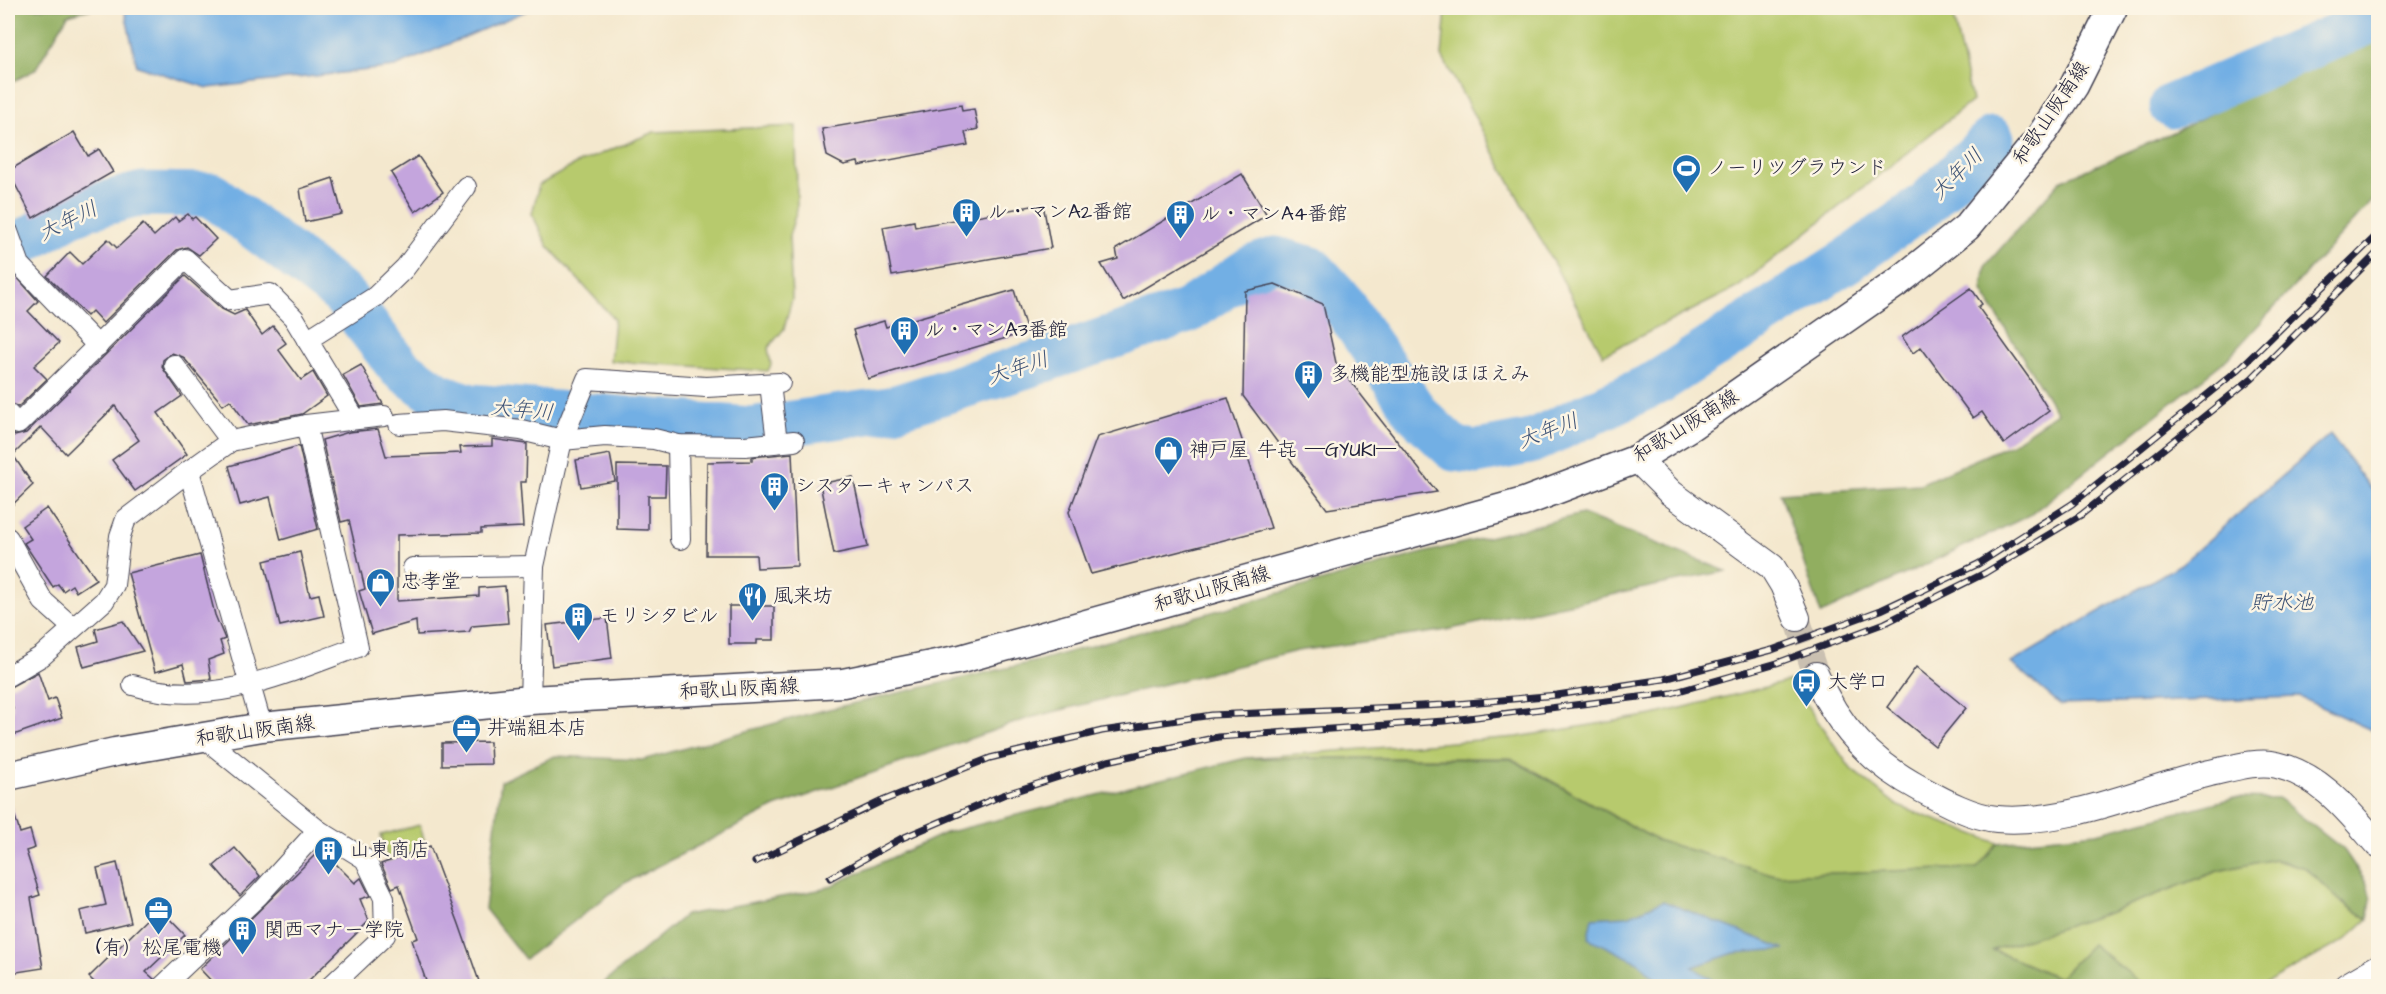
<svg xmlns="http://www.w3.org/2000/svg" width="2386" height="994" font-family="'Architects Daughter','Klee One',sans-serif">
  <rect width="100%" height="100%" fill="#fcf5e5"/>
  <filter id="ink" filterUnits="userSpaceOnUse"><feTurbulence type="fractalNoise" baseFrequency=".0167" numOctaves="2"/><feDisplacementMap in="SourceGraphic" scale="12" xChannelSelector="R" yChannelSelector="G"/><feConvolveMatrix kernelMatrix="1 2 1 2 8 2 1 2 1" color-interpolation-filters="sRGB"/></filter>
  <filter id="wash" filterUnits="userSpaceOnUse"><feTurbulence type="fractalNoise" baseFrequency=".008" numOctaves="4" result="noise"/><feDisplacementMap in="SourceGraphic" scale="24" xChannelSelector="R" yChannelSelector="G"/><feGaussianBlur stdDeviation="1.35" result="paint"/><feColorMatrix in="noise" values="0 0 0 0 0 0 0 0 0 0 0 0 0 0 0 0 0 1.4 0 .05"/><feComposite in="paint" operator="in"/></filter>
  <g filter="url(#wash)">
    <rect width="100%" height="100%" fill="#f4e8ce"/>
    <g fill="#b7ca6d" stroke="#6c7654" stroke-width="1.5">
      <path d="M1446,8H1951L1972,101L1738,287L1603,355L1442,56Z"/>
      <path d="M796,126L797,209L789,236L792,299L784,329L768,348L771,365L768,371L610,361L614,319L548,246L532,214L539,185L576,164L654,132Z"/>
      <path d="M1790,681L1851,769L1898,806L1998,843L1977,868L1775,875L1656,840L1511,758H1246L1517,737L1653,715Z"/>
      <path d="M420,825L427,851L389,865L381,835Z"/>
      <path d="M2274,859L2306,868L2339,900L2368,919L2345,940L2262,986H2145L2092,945L2059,978L1992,950L2108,913L2218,871Z"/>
    </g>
    <g fill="#91ae60" stroke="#5a684e" stroke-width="1.5">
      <path d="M8,8H94L68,15L35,70L8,84Z"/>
      <path d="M2378,29V195L2227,359L2030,515L1821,614L1780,493L1920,484L2011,444L2057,413L1982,291L1986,265L2060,181L2176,131Z"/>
      <path d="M1582,514L1726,571L1441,631L1297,651L1029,718L775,807L623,884L525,959L485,909L501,781L555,756L642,760L816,712L1037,661L1419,554Z"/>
      <path d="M1246,758L1511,759L1656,840L1775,875L1977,868L1998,843L2097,833L2233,798L2279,799L2344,850L2367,884L2371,899L2368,919L2339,900L2306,868L2274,859L2218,871L2108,913L1993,950L2059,978L2092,944L2145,986H600L685,915L824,889L945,833Z"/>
    </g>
    <g fill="#72afe4" stroke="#4a6890" stroke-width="1.5">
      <path d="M124,8H533L395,67L208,88L137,66Z"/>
      <path d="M2330,434L2378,498V733L2299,697L2061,705L2011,663L2181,564Z"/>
      <path d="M1663,901L1785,949L1734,953L1693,967L1721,986H1663L1638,962L1588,938L1592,918L1628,916Z"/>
    </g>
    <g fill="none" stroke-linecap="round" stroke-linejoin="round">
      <g stroke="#72afe4" stroke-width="45">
        <path d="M2172,106L2378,18"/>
        <path d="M8,251L68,216L90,207L142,194L212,195L342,294L400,368L438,395L471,406L750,429L890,409L1033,364L1188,311L1253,267L1276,259L1312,269L1336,295L1417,414L1454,449L1477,452L1530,442L1658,382L1848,260L1926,204L1992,139"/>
      </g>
    </g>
    <g id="blocks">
      <g fill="#c4a5dd">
        <path d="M961,105L962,111L974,109L978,129L965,132L968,145L859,166L858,162L844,165L827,156L822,129Z"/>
        <path d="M74,132L88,156L99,149L113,172L33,218L8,171Z"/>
        <path d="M418,156L443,192L415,212L391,173Z"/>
        <path d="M1242,174L1267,215L1123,301L1101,264L1118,259L1116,249Z"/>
        <path d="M333,178L342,214L305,222L300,189Z"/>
        <path d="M1043,204L1051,248L892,276L883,227L914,221L915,227Z"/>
        <path d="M188,214L192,219L195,217L216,239L199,255L187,247L177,250L103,323L92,311L87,316L47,276L70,252L82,264L108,239L117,248L143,224L154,236L175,217L178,221Z"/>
        <path d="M8,267L38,301L28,311L59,343L34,366L47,379L18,407L8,402Z"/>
        <path d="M185,276L222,309L234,315L245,310L262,335L273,326L286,343L278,349L301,380L313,372L327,396L302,414L248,425L230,400L223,405L183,357L172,353L163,360L162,367L182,396L158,413L187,454L135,491L112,460L139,440L115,406L66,454L41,427L13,455L33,485L8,509V430L15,436L26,433Z"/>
        <path d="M1275,284L1323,304L1336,363L1437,492L1327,509L1243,396L1245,291Z"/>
        <path d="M1971,288L1982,304L1978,307L2029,378L2049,411L2004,444L1982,412L1973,418L1921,347L1913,353L1902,337Z"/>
        <path d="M1014,290L1027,332L868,379L853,330L884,321L886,327Z"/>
        <path d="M361,365L383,404L361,407L343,375Z"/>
        <path d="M1228,398L1271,528L1091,574L1069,512L1097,437Z"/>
        <path d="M378,429L386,456L461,453L460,447L492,446V439L527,444L526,482H520L523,527L481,529V533L397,535V601L479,596V588L505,586L508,623L472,626L469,632L417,635L416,621L372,634L359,591L365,589L349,520L341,522L322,440L349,432Z"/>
        <path d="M299,446L318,529L281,540L270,497L240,505L229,466Z"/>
        <path d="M792,453L797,566L757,568L756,555H706L707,462L752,461V457Z"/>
        <path d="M610,454L615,481L581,487L576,460Z"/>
        <path d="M617,465L666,466L665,496H648V530L617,529Z"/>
        <path d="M853,477L868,547L834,554L820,484Z"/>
        <path d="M47,508L96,579L76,592L72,585L63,591L58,584L53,587L24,543L31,539L22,526Z"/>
        <path d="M300,552L310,596L319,594L324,616L280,626L264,561Z"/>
        <path d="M200,555L215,615L225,639L220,641L224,654L208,660L211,679L187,681L183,664L155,672L128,573Z"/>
        <path d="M729,606H774V640H757V644H729Z"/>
        <path d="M607,618L612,658L552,666L547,625Z"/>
        <path d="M123,621L143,651L84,667L78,647L98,641L95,629Z"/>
        <path d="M1916,667L1966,708L1935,746L1887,707Z"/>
        <path d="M38,672L48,701L55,698L62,718L8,737V711L13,709L8,688Z"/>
        <path d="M490,742L491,764L442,765V743Z"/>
        <path d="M12,807L20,833L30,830L35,848L26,851L40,895L31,898L43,968L11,973L8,956V808Z"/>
        <path d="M430,846L459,924L481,987H428L412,940L418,938L399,885L392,888L381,864Z"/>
        <path d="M235,848L260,876L240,896L214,866Z"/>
        <path d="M321,849L355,883L361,878L370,896L360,899L369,921L302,987H217L200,969Z"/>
        <path d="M117,863L131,922L85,933L80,911L106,905L97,868Z"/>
        <path d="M159,908L185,935L146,972L154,979L151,987H99L89,977Z"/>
      </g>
    </g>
  </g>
  <g filter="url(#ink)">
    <use href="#blocks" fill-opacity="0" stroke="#424051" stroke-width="1.5"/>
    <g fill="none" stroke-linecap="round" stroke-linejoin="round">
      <path stroke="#cac0b1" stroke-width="26" stroke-dasharray="26 13" stroke-linecap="butt" d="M1797,618L1816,675"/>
      <defs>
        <g id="minor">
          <path d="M8,232L20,265L98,346"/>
          <path d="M307,340L375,297L405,268L466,187"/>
          <path d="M174,365L231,441"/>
          <path d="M770,384L777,442"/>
          <path d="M8,414L18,424L185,259L230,300L270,294L294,318L355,419"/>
          <path d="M399,424L443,421L521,430L562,440L605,436L654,439L678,445L745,446L794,441"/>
          <path d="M678,445L680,539"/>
          <path d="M8,538L43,601L72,627"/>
          <path d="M413,568L534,566"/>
          <path d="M8,676L42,656L104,601L114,585L120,536L126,519L189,471"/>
          <path d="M133,685C211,709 286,673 358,647L306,425"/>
          <path d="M530,700L534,566L562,440L587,379L706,387L780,383"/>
          <path d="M262,727L189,471L231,441L306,425L384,416"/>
          <path d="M203,737L318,830L365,859L384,898L385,935L331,986"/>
          <path d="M163,986L258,896L318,830"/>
        </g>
        <g id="tertiary">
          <path d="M1637,459L1671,493L1772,567L1783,585L1797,618"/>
          <path d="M1816,675C1837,727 1872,763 1921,789C1943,801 1972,817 1997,819C2070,825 2140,789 2210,773C2230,769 2257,760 2277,765C2322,776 2349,812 2378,845"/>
          <path d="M2347,986L2378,968"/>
        </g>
        <path id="secondary" d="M8,776L115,752L262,727L530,700L843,683L961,659L1524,502L1637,459L1691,426L1898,282L1967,227L2038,140L2074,86L2113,8"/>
      </defs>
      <use href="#minor" stroke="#424051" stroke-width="22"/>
      <use href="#tertiary" stroke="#424051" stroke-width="28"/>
      <use href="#secondary" stroke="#424051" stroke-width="31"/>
      <use href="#minor" stroke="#fff" stroke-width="20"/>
      <use href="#tertiary" stroke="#fff" stroke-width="26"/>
      <use href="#secondary" stroke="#fff" stroke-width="28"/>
      <defs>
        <g id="rail">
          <path d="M755,862L882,801L990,758L1102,731L1212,715L1445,705L1557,695L1664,679L1772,650L1881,610L1978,564L2072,504L2239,369L2378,234"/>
          <path d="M830,878L900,839L1003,795L1108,761L1218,737L1444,721L1672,693L1777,663L1885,623L1985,573L2081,515L2252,378L2378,252"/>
        </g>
      </defs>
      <use href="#rail" stroke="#22223b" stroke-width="7"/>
      <use href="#rail" stroke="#fcf5e5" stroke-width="4.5" stroke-dasharray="14" stroke-linecap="butt"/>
    </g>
  </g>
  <defs>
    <symbol id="stadium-pin" viewBox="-11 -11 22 30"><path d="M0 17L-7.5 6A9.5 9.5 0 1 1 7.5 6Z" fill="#1f6fb2" stroke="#fcf5e5"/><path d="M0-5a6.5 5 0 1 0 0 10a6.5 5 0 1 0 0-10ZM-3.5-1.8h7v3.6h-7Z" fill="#fff"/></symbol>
    <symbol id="building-pin" viewBox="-11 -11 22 30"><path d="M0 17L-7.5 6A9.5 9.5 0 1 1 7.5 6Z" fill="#1f6fb2" stroke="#fcf5e5"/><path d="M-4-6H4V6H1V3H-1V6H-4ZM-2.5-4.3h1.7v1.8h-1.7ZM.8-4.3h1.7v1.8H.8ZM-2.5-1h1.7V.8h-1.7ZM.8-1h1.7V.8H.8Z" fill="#fff"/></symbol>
    <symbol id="shop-pin" viewBox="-11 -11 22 30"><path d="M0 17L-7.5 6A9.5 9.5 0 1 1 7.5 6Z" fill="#1f6fb2" stroke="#fcf5e5"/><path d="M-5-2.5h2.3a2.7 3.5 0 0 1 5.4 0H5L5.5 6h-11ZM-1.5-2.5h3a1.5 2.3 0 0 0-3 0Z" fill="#fff"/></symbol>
    <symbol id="restaurant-pin" viewBox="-11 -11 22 30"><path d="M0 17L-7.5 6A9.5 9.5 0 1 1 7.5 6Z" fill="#1f6fb2" stroke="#fcf5e5"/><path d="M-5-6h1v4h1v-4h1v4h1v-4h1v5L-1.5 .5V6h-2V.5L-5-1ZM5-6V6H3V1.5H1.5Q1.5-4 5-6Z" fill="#fff"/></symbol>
    <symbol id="bus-pin" viewBox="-11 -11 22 30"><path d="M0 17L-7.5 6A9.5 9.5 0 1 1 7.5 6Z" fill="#1f6fb2" stroke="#fcf5e5"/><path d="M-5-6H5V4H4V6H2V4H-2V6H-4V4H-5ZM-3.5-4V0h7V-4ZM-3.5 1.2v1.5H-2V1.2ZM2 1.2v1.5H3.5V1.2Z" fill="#fff"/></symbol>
    <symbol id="office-pin" viewBox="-11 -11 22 30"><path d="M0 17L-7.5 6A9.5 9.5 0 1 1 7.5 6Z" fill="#1f6fb2" stroke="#fcf5e5"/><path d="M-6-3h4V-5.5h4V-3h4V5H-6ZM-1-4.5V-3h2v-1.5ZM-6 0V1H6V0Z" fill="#fff"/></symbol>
  </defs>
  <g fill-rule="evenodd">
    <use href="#stadium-pin" x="1670" y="152" width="33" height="45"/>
    <use href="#building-pin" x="950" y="196" width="33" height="45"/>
    <use href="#building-pin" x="1164" y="198" width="33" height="45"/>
    <use href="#building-pin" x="888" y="314" width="33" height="45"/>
    <use href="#building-pin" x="1292" y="358" width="33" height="45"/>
    <use href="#shop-pin" x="1152" y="434" width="33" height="45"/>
    <use href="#building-pin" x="758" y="470" width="33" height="45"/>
    <use href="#shop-pin" x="364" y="566" width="33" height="45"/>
    <use href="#restaurant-pin" x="736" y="580" width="33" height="45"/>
    <use href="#building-pin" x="562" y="600" width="33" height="45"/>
    <use href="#bus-pin" x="1790" y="666" width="33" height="45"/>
    <use href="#office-pin" x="450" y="712" width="33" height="45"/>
    <use href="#building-pin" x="312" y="834" width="33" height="45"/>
    <use href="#office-pin" x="142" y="894" width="33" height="45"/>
    <use href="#building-pin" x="226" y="914" width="33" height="45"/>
  </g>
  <g text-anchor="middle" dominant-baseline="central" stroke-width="5" stroke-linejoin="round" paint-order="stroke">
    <g font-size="20" fill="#22223b" stroke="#fcf5e5">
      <text transform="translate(2051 113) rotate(-56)">和歌山阪南線</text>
      <text transform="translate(1686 426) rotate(-32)">和歌山阪南線</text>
      <text transform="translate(1212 589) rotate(-16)">和歌山阪南線</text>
      <text transform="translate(739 689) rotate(-3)">和歌山阪南線</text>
      <text transform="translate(255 731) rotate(-8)">和歌山阪南線</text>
    </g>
    <g font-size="20" fill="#22223b" stroke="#fcf5e5" text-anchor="start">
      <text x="1707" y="168">ノーリツグラウンド</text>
      <text x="988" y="212">ル・マンA2番館</text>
      <text x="1201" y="214">ル・マンA4番館</text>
      <text x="925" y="330">ル・マンA3番館</text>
      <text x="1330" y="374">多機能型施設ほほえみ</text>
      <text x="1189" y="450">神戸屋 牛㐂 ―GYUKI―</text>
      <text x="795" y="486">シスターキャンパス</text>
      <text x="401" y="582">忠孝堂</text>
      <text x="773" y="596">風来坊</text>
      <text x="600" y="616">モリシタビル</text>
      <text x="1828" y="682">大学口</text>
      <text x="487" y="728">井端組本店</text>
      <text x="350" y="850">山東商店</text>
      <text x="264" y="930">関西マナー学院</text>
      <text x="159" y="948" text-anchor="middle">(有）松尾電機</text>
    </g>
    <g font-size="21" font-style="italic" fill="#3e5376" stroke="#fcf5e5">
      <text transform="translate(1957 174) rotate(-45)">大年川</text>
      <text transform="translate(68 221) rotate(-26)">大年川</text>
      <text transform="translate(1018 368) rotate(-18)">大年川</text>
      <text transform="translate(522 410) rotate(5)">大年川</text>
      <text transform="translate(1548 431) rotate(-21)">大年川</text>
      <text x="2282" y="602">貯水池</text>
    </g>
  </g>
  <rect width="2386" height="994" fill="none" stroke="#fcf5e5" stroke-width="30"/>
</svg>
